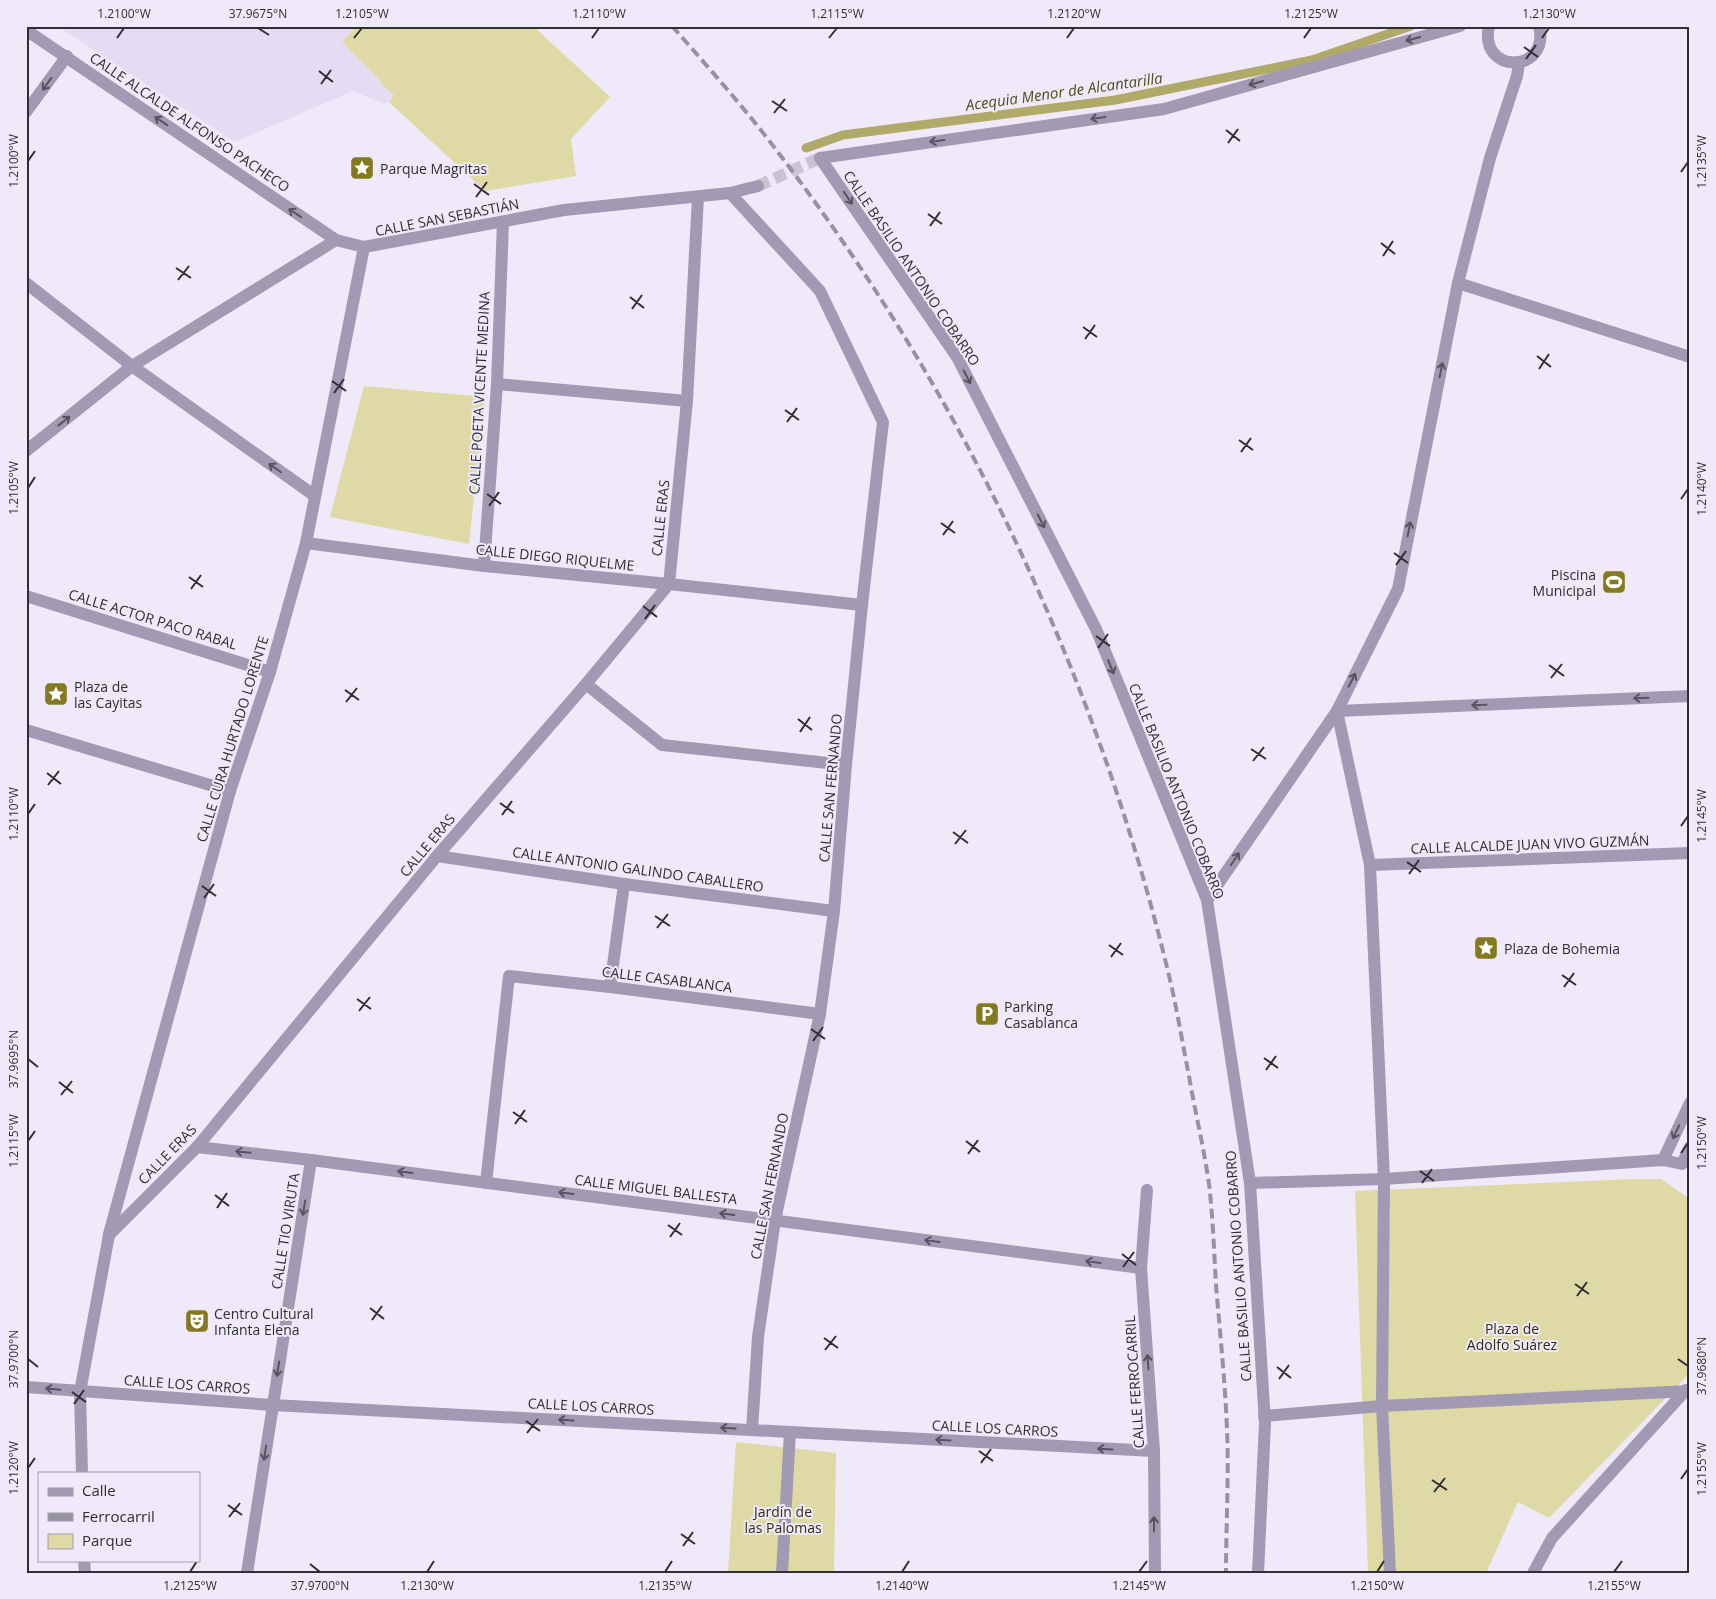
<svg xmlns="http://www.w3.org/2000/svg" width="1716" height="1599" font-family="'Open Sans',sans-serif">
  <rect width="100%" height="100%" fill="#efe9fa"/>
  <path fill="#e5dcf4" d="M57,26H357L342,42L379,79L382,85L394,95L389,102L384,104L353,91L235,142Z"/>
  <g fill="#dfd9a5">
    <path d="M357,26H533L610,97L571,139L576,176L485,191L389,102L394,95L382,85L379,79L342,42Z"/>
    <path d="M364,386L485,397L469,544L330,517Z"/>
    <path d="M1634,1179H1661L1690,1199V1373L1549,1518L1518,1502L1486,1573H1368L1355,1191Z"/>
    <path d="M736,1442L836,1453L834,1573H728Z"/>
  </g>
  <g fill="none" stroke-linecap="round" stroke-linejoin="round">
    <path stroke="#b1a967" stroke-width="9" d="M806,148L843,135L1115,100L1312,60L1411,26"/>
    <path stroke="#c9c4d3" stroke-width="12" stroke-dasharray="12 6" stroke-linecap="butt" d="M758,186L820,158"/>
    <g stroke="#a299b3" stroke-width="12">
      <path d="M1489,26C1478,75 1551,74 1539,26"/>
      <path d="M26,30L336,240"/>
      <path d="M26,112L67,56"/>
      <path d="M730,193L820,291L883,422L862,605L846,765L834,911L820,1014L775,1220L758,1337L752,1430"/>
      <path d="M26,283L132,366L315,496"/>
      <path d="M1458,283L1690,357"/>
      <path d="M497,384L687,401"/>
      <path d="M26,451L132,366L336,240L364,247L564,210L730,193L758,186"/>
      <path d="M306,543L484,566L669,584L862,605"/>
      <path d="M484,566L497,384L503,222"/>
      <path d="M26,596L270,672"/>
      <path d="M586,684L662,745L846,765"/>
      <path d="M26,730L230,791"/>
      <path d="M437,856L624,884L834,911"/>
      <path d="M1370,865L1690,853"/>
      <path d="M1207,900L1337,711L1398,589L1458,283L1490,158L1517,76L1519,63"/>
      <path d="M610,987L624,884"/>
      <path d="M197,1147L311,1160L1141,1268"/>
      <path d="M1663,1160L1690,1103"/>
      <path d="M486,1183L509,976L610,987L820,1014"/>
      <path d="M1250,1183L1384,1179L1663,1160L1682,1164L1690,1147"/>
      <path d="M1147,1190L1141,1268L1154,1451L1155,1573"/>
      <path d="M109,1234L230,791L270,672L306,543L364,247"/>
      <path d="M26,1387L272,1405L1154,1451"/>
      <path d="M1264,1416L1382,1406L1690,1391"/>
      <path d="M82,1473L80,1392L109,1235L197,1147L437,856L586,684L669,584L687,401L698,197"/>
      <path d="M84,1560L85,1573"/>
      <path d="M247,1573L311,1160"/>
      <path d="M782,1573L790,1432"/>
      <path d="M1258,1573L1265,1423L1250,1183L1207,900L1096,629L957,357L820,158L1164,109L1460,26"/>
      <path d="M1390,1573L1382,1406L1384,1179L1370,865L1337,711L1690,696"/>
      <path d="M1533,1573L1552,1538L1686,1390"/>
    </g>
    <path stroke="#96929f" stroke-width="4" stroke-dasharray="10 5" stroke-linecap="butt" d="M672,26C702,60 732,94 760,129C958,381 1098,674 1171,984C1178,1015 1183,1046 1189,1076C1195,1112 1204,1148 1209,1184C1213,1217 1214,1252 1216,1285C1220,1333 1225,1381 1227,1429C1229,1477 1226,1525 1226,1573"/>
  </g>
  <defs><path id="oneway-shaft" d="M-6 0H5M1.5-3L5.5 0L1.5 3" fill="none" stroke-width="1.6" stroke-linecap="round" stroke-linejoin="round" transform="scale(1.25)"/></defs>
  <g stroke="#585361">
    <use href="#oneway-shaft" transform="translate(1413 39) rotate(164)"/>
    <use href="#oneway-shaft" transform="translate(1256 83) rotate(164)"/>
    <use href="#oneway-shaft" transform="translate(47 84) rotate(126)"/>
    <use href="#oneway-shaft" transform="translate(1098 118) rotate(172)"/>
    <use href="#oneway-shaft" transform="translate(161 121) rotate(-146)"/>
    <use href="#oneway-shaft" transform="translate(937 141) rotate(172)"/>
    <use href="#oneway-shaft" transform="translate(848 198) rotate(56)"/>
    <use href="#oneway-shaft" transform="translate(295 213) rotate(-146)"/>
    <use href="#oneway-shaft" transform="translate(1441 370) rotate(-79)"/>
    <use href="#oneway-shaft" transform="translate(967 377) rotate(63)"/>
    <use href="#oneway-shaft" transform="translate(64 421) rotate(-39)"/>
    <use href="#oneway-shaft" transform="translate(275 468) rotate(-145)"/>
    <use href="#oneway-shaft" transform="translate(1041 521) rotate(63)"/>
    <use href="#oneway-shaft" transform="translate(1409 529) rotate(-79)"/>
    <use href="#oneway-shaft" transform="translate(1111 667) rotate(68)"/>
    <use href="#oneway-shaft" transform="translate(1352 680) rotate(-63)"/>
    <use href="#oneway-shaft" transform="translate(1641 698) rotate(178)"/>
    <use href="#oneway-shaft" transform="translate(1479 705) rotate(178)"/>
    <use href="#oneway-shaft" transform="translate(1235 859) rotate(-56)"/>
    <use href="#oneway-shaft" transform="translate(1676 1132) rotate(115)"/>
    <use href="#oneway-shaft" transform="translate(243 1152) rotate(-174)"/>
    <use href="#oneway-shaft" transform="translate(405 1172) rotate(-173)"/>
    <use href="#oneway-shaft" transform="translate(566 1193) rotate(-173)"/>
    <use href="#oneway-shaft" transform="translate(304 1208) rotate(99)"/>
    <use href="#oneway-shaft" transform="translate(727 1214) rotate(-173)"/>
    <use href="#oneway-shaft" transform="translate(932 1241) rotate(-172)"/>
    <use href="#oneway-shaft" transform="translate(1093 1262) rotate(-172)"/>
    <use href="#oneway-shaft" transform="translate(1148 1362) rotate(-94)"/>
    <use href="#oneway-shaft" transform="translate(278 1369) rotate(99)"/>
    <use href="#oneway-shaft" transform="translate(53 1389) rotate(-175)"/>
    <use href="#oneway-shaft" transform="translate(566 1420) rotate(-177)"/>
    <use href="#oneway-shaft" transform="translate(728 1428) rotate(-177)"/>
    <use href="#oneway-shaft" transform="translate(943 1440) rotate(-177)"/>
    <use href="#oneway-shaft" transform="translate(1105 1449) rotate(-177)"/>
    <use href="#oneway-shaft" transform="translate(265 1453) rotate(99)"/>
    <use href="#oneway-shaft" transform="translate(1154 1524) rotate(-90)"/>
  </g>
  <path fill="none" stroke="#302e35" stroke-width="2" d="M258,28L269,35M117,38L124,28M354,38L362,28M592,38L599,28M829,38L837,28M1067,38L1074,28M1304,38L1311,28M1542,38L1549,28M1524,47L1538,57M1526,59L1536,45M319,71L333,82M321,84L331,70M772,101L787,111M774,113L785,99M1226,130L1240,141M1228,143L1238,129M28,161L35,151M1681,172L1688,162M474,184L489,195M476,197L487,182M928,214L942,224M930,226L940,212M1381,243L1395,254M1383,256L1393,241M176,268L191,278M178,280L189,266M630,297L644,308M632,309L642,295M1083,327L1097,337M1085,339L1095,325M1537,356L1551,367M1539,369L1549,354M332,381L346,391M334,393L344,379M785,410L799,420M787,422L797,408M1239,440L1253,450M1241,452L1251,438M28,488L35,477M487,494L501,504M1681,499L1688,489M489,506L499,492M941,523L955,533M943,535L953,521M1394,553L1408,563M1396,565L1406,551M189,577L203,587M191,589L201,575M643,606L657,617M645,619L655,605M1096,636L1110,646M1098,648L1108,634M1549,665L1564,676M1551,678L1562,664M345,690L359,700M346,702L357,688M798,719L812,730M800,732L810,717M1251,749L1266,759M1253,761L1264,747M47,773L61,784M48,785L59,771M500,803L514,813M28,814L35,804M502,815L512,801M1681,826L1688,816M953,832L968,843M955,844L966,830M1407,862L1421,872M1409,874L1419,860M202,886L216,896M204,898L214,884M655,916L670,926M657,928L668,914M1109,945L1123,955M1111,957L1121,943M1562,975L1576,985M1564,987L1574,973M357,999L371,1009M359,1011L370,997M811,1029L825,1039M813,1041L823,1027M1264,1058L1278,1068M28,1059L38,1067M1266,1070L1276,1056M59,1082L73,1093M61,1095L72,1081M513,1112L527,1122M515,1124L525,1110M28,1141L35,1131M966,1141L980,1152M1681,1153L1688,1143M968,1154L978,1140M1420,1171L1434,1181M1422,1183L1432,1169M215,1195L229,1206M217,1208L227,1193M668,1225L682,1235M670,1237L680,1223M1122,1254L1136,1265M1123,1267L1134,1252M1575,1284L1589,1294M1577,1296L1587,1282M370,1308L384,1319M372,1320L382,1306M824,1338L838,1348M825,1350L836,1336M28,1359L38,1367M1678,1359L1688,1366M1277,1367L1291,1378M1279,1379L1289,1365M72,1392L86,1402M74,1404L84,1390M526,1421L540,1431M527,1433L538,1419M979,1451L993,1461M981,1463L991,1449M28,1468L35,1458M1681,1479L1688,1469M1432,1480L1447,1490M1434,1492L1445,1478M228,1505L242,1515M229,1517L240,1503M681,1534L695,1544M683,1546L693,1532M310,1564L320,1572M190,1572L197,1561M427,1572L434,1561M665,1572L672,1561M902,1572L909,1561M1139,1572L1147,1561M1377,1572L1384,1561M1614,1572L1622,1561"/>
  <defs>
    <symbol id="sight-square" viewBox="-11 -11 22 22"><rect x="-9" y="-9" width="18" height="18" rx="4" fill="#84791e" stroke="#efe9fa"/><path d="M0-6L1.8-2.2L6-1.7L2.9 1.2L3.7 5.4L0 3.3L-3.7 5.4L-2.9 1.2L-6-1.7L-1.8-2.2Z" fill="#fff"/></symbol>
    <symbol id="stadium-square" viewBox="-11 -11 22 22"><rect x="-9" y="-9" width="18" height="18" rx="4" fill="#84791e" stroke="#efe9fa"/><path d="M0-5a6.5 5 0 1 0 0 10a6.5 5 0 1 0 0-10ZM-3.5-1.8h7v3.6h-7Z" fill="#fff"/></symbol>
    <symbol id="parking-square" viewBox="-11 -11 22 22"><rect x="-9" y="-9" width="18" height="18" rx="4" fill="#84791e" stroke="#efe9fa"/><path d="M-3.5-5.5H1a3.5 3.5 0 0 1 0 7H-1V5.5H-3.5ZM-1-3.4V-.6H.8a1.4 1.4 0 0 0 0-2.8Z" fill="#fff"/></symbol>
    <symbol id="theatre-square" viewBox="-11 -11 22 22"><rect x="-9" y="-9" width="18" height="18" rx="4" fill="#84791e" stroke="#efe9fa"/><path d="M-5-5.5Q0-4 5-5.5V0Q5 5 0 6Q-5 5-5 0ZM-3.3-2.5H-1v1.5H-3.3ZM1-2.5H3.3v1.5H1ZM-2.8 1Q0 5.5 2.8 1Z" fill="#fff"/></symbol>
  </defs>
  <g fill-rule="evenodd">
    <use href="#sight-square" x="348" y="154" width="28" height="28"/>
    <use href="#stadium-square" x="1600" y="568" width="28" height="28"/>
    <use href="#sight-square" x="42" y="680" width="28" height="28"/>
    <use href="#sight-square" x="1472" y="934" width="28" height="28"/>
    <use href="#parking-square" x="973" y="1000" width="28" height="28"/>
    <use href="#theatre-square" x="183" y="1307" width="28" height="28"/>
  </g>
  <g text-anchor="middle" dominant-baseline="central" stroke-width="4" stroke-linejoin="round" paint-order="stroke">
    <g font-size="14" fill="#302e35" stroke="#efe9fa">
      <text transform="translate(190 122) rotate(34)">CALLE ALCALDE ALFONSO PACHECO</text>
      <text transform="translate(447 217) rotate(-11)">CALLE SAN SEBASTIÁN</text>
      <text transform="translate(912 268) rotate(56)">CALLE BASILIO ANTONIO COBARRO</text>
      <text transform="translate(479 393) rotate(-87)">CALLE POETA VICENTE MEDINA</text>
      <text transform="translate(660 518) rotate(-84)">CALLE ERAS</text>
      <text transform="translate(555 557) rotate(6)">CALLE DIEGO RIQUELME</text>
      <text transform="translate(153 619) rotate(17)">CALLE ACTOR PACO RABAL</text>
      <text transform="translate(232 739) rotate(-73)">CALLE CURA HURTADO LORENTE</text>
      <text transform="translate(830 788) rotate(-85)">CALLE SAN FERNANDO</text>
      <text transform="translate(1177 791) rotate(68)">CALLE BASILIO ANTONIO COBARRO</text>
      <text transform="translate(1530 844) rotate(-2)">CALLE ALCALDE JUAN VIVO GUZMÁN</text>
      <text transform="translate(427 845) rotate(-50)">CALLE ERAS</text>
      <text transform="translate(638 869) rotate(8)">CALLE ANTONIO GALINDO CABALLERO</text>
      <text transform="translate(667 979) rotate(7)">CALLE CASABLANCA</text>
      <text transform="translate(167 1154) rotate(-46)">CALLE ERAS</text>
      <text transform="translate(769 1186) rotate(-79)">CALLE SAN FERNANDO</text>
      <text transform="translate(656 1189) rotate(7)">CALLE MIGUEL BALLESTA</text>
      <text transform="translate(285 1231) rotate(-81)">CALLE TIO VIRUTA</text>
      <text transform="translate(1238 1266) rotate(-94)">CALLE BASILIO ANTONIO COBARRO</text>
      <text transform="translate(1134 1382) rotate(-94)">CALLE FERROCARRIL</text>
      <text transform="translate(187 1384) rotate(4)">CALLE LOS CARROS</text>
      <text transform="translate(591 1406) rotate(3)">CALLE LOS CARROS</text>
      <text transform="translate(995 1428) rotate(3)">CALLE LOS CARROS</text>
    </g>
    <g font-size="14" fill="#302e35" stroke="#efe9fa" text-anchor="start">
      <text x="380" y="168">Parque Magritas</text>
      <text x="1596" y="574" text-anchor="end">Piscina<tspan x="1596" dy="16">Municipal</tspan></text>
      <text x="74" y="686">Plaza de<tspan x="74" dy="16">las Cayitas</tspan></text>
      <text x="1504" y="948">Plaza de Bohemia</text>
      <text x="1004" y="1006">Parking<tspan x="1004" dy="16">Casablanca</tspan></text>
      <text x="214" y="1313">Centro Cultural<tspan x="214" dy="16">Infanta Elena</tspan></text>
    </g>
    <g font-size="14" fill="#302d0e" stroke="#efe9fa">
      <text x="1512" y="1328">Plaza de<tspan x="1512" dy="16">Adolfo Suárez</tspan></text>
      <text x="783" y="1511">Jardín de<tspan x="783" dy="16">las Palomas</tspan></text>
    </g>
    <g font-size="15" font-style="italic" fill="#524c19" stroke="#efe9fa">
      <text transform="translate(1064 91) rotate(-8)">Acequia Menor de Alcantarilla</text>
    </g>
  </g>
  <rect width="1716" height="1599" fill="none" stroke="#efe9fa" stroke-width="55"/>
  <rect x="38" y="1472" width="162" height="90" fill="#efe9fa" stroke="#a39eab"/>
  <rect x="48" y="1488" width="25" height="8" fill="#a299b3" stroke="#a39eab"/>
  <text x="82" y="1496" font-size="15" fill="#302e35">Calle</text>
  <rect x="48" y="1513" width="25" height="8" fill="#96929f" stroke="#a39eab"/>
  <text x="82" y="1522" font-size="15" fill="#302e35">Ferrocarril</text>
  <rect x="48" y="1534" width="25" height="15" fill="#dfd9a5" stroke="#a39eab"/>
  <text x="82" y="1546" font-size="15" fill="#302e35">Parque</text>
  <rect x="28" y="28" width="1660" height="1544" fill="none" stroke="#302e35" stroke-width="2"/>
  <g font-size="12" text-anchor="middle" fill="#302e35">
    <text x="124" y="18">1.2100°W</text>
    <text x="258" y="18">37.9675°N</text>
    <text x="362" y="18">1.2105°W</text>
    <text x="599" y="18">1.2110°W</text>
    <text x="837" y="18">1.2115°W</text>
    <text x="1074" y="18">1.2120°W</text>
    <text x="1311" y="18">1.2125°W</text>
    <text x="1549" y="18">1.2130°W</text>
    <text transform="translate(14 161) rotate(-90)" y="4">1.2100°W</text>
    <text transform="translate(1702 162) rotate(-90)" y="4">1.2135°W</text>
    <text transform="translate(14 488) rotate(-90)" y="4">1.2105°W</text>
    <text transform="translate(1702 489) rotate(-90)" y="4">1.2140°W</text>
    <text transform="translate(14 814) rotate(-90)" y="4">1.2110°W</text>
    <text transform="translate(1702 816) rotate(-90)" y="4">1.2145°W</text>
    <text transform="translate(14 1059) rotate(-90)" y="4">37.9695°N</text>
    <text transform="translate(14 1141) rotate(-90)" y="4">1.2115°W</text>
    <text transform="translate(1702 1143) rotate(-90)" y="4">1.2150°W</text>
    <text transform="translate(14 1359) rotate(-90)" y="4">37.9700°N</text>
    <text transform="translate(1702 1366) rotate(-90)" y="4">37.9680°N</text>
    <text transform="translate(14 1468) rotate(-90)" y="4">1.2120°W</text>
    <text transform="translate(1702 1469) rotate(-90)" y="4">1.2155°W</text>
    <text x="190" y="1590">1.2125°W</text>
    <text x="320" y="1590">37.9700°N</text>
    <text x="427" y="1590">1.2130°W</text>
    <text x="665" y="1590">1.2135°W</text>
    <text x="902" y="1590">1.2140°W</text>
    <text x="1139" y="1590">1.2145°W</text>
    <text x="1377" y="1590">1.2150°W</text>
    <text x="1614" y="1590">1.2155°W</text>
  </g>
</svg>
